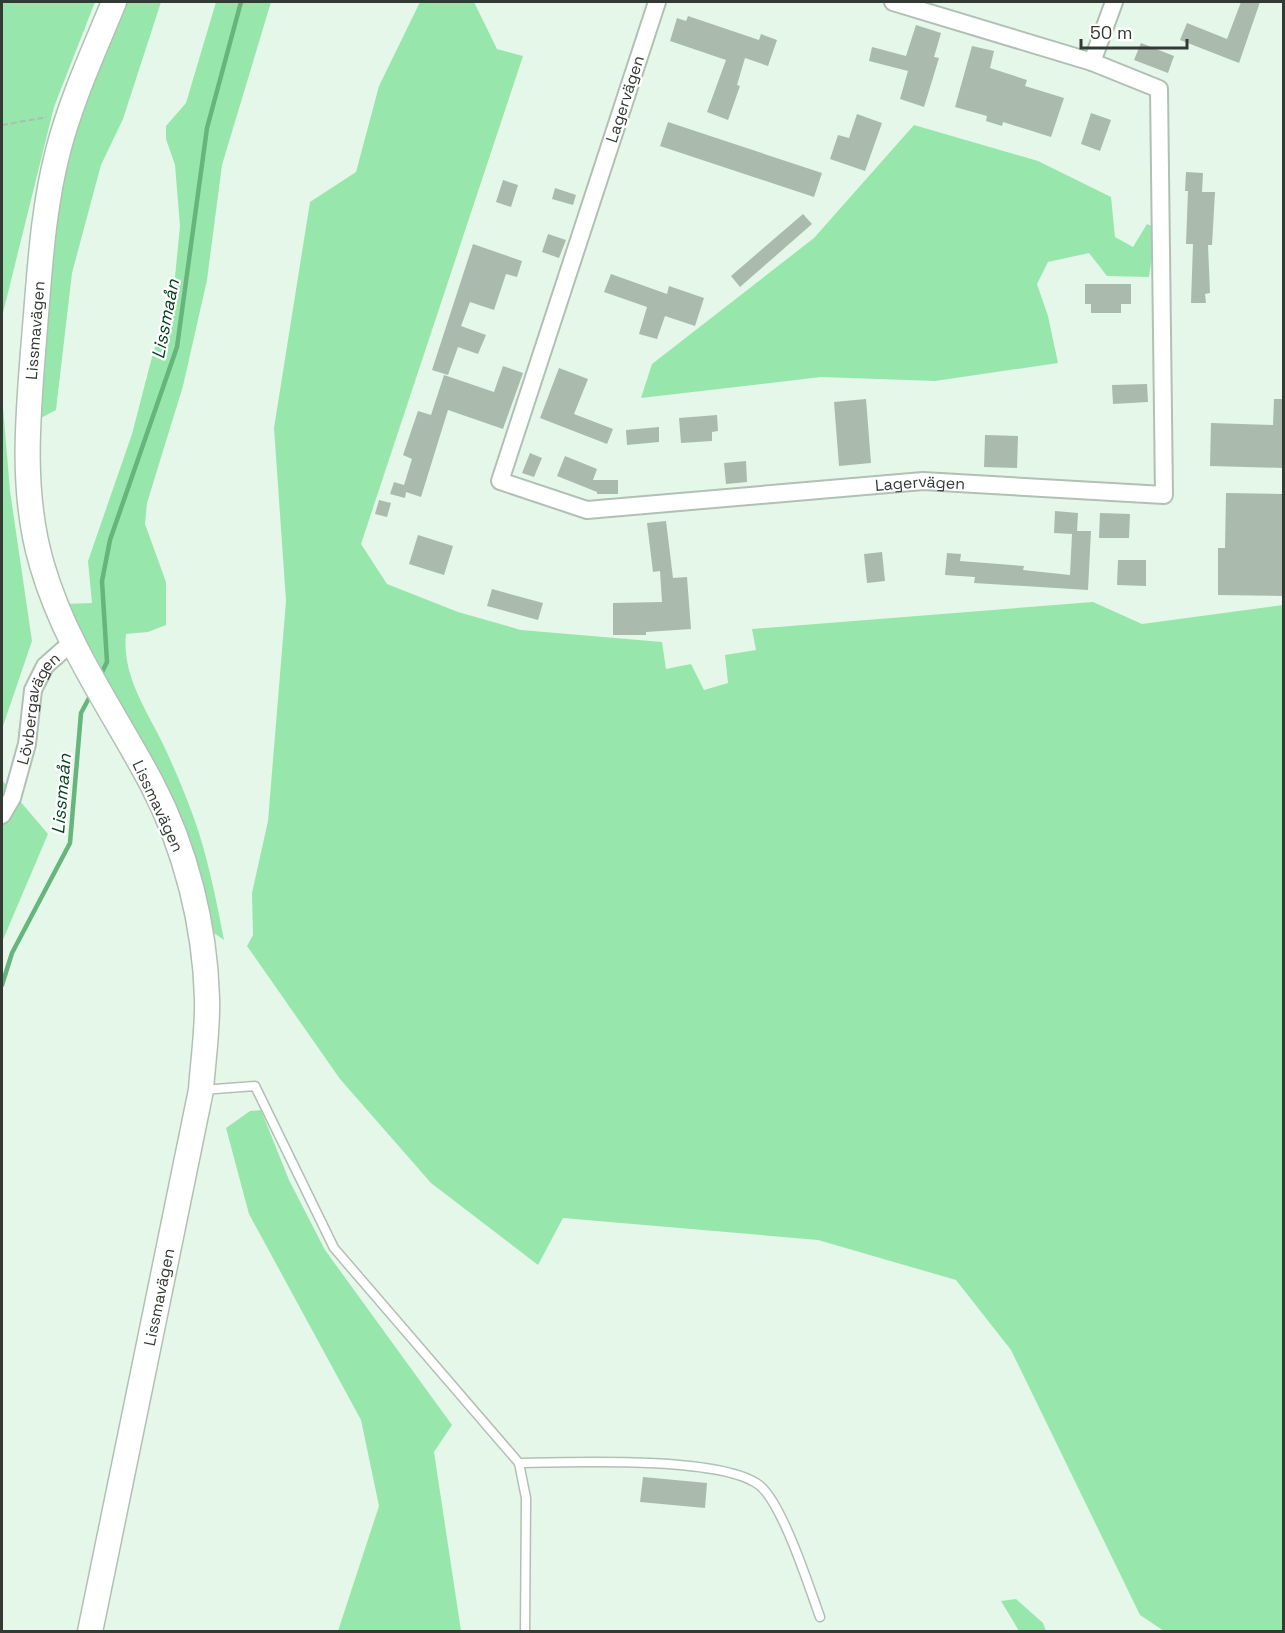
<svg xmlns="http://www.w3.org/2000/svg" width="1285" height="1633" font-family="'Space Grotesk',sans-serif">
  <rect width="100%" height="100%" fill="#e5f7e9"/>
  <g fill="#97e7ad">
    <path d="M2,2H95L54,107L2,317Z"/>
    <path d="M125,2H161L123,119L101,165L72,273L56,410L35,421L56,205L81,111Z"/>
    <path d="M216,2H271L222,165L207,280L183,386L147,503L145,524L166,582V625L148,632L126,634C122,674 144,706 161,740C175,769 189,802 199,833C210,868 217,904 224,940L211,931L108,690L65,604L92,603L88,561L132,434L152,357L174,287L180,226L175,165L166,139V126L186,103Z"/>
    <path d="M420,2H474L497,49L523,56L361,544L387,584L458,612L521,630L662,642L666,669L691,664L704,690L728,683L725,655L756,650L752,629L1093,602L1142,624L1283,605V1631H1164L1140,1615L1011,1350L956,1280L818,1240L563,1218L538,1265L431,1183L340,1079L247,946L253,935L252,893L268,821L286,601L274,428L310,202L356,172L379,86Z"/>
    <path d="M914,125L1038,161L1111,197L1115,237L1133,247L1147,224L1156,228L1149,277L1107,276L1089,253L1048,262L1037,284L1048,316L1058,363L935,381L821,377L641,398L652,364L814,238Z"/>
    <path d="M2,395L10,491L32,641L2,729Z"/>
    <path d="M2,780L48,834L2,942Z"/>
    <path d="M261,1110L289,1180L325,1250L452,1425L434,1452L461,1631H338L379,1506L361,1420L249,1214L226,1128L250,1111Z"/>
    <path d="M1016,1599L1043,1623L1046,1631H1019L1001,1601Z"/>
  </g>
  <g fill="none" stroke-linecap="round" stroke-linejoin="round">
    <g stroke="#65b57d" stroke-width="4.5">
      <path d="M102,672L107,662L102,581L110,540L177,347L207,128L241,2"/>
      <path d="M2,985L12,953L70,843L81,713L89,698"/>
    </g>
  </g>
  <g fill="#aabbae">
    <path d="M1241,2H1260L1239,63L1180,40L1187,23L1227,39Z"/>
    <path d="M688,16L759,40L761,34L777,40L768,66L745,58L737,85L740,86L728,120L707,112L726,60L670,41L677,18L686,21Z"/>
    <path d="M916,25L941,33L934,57L939,58L924,107L900,99L908,71L869,61L872,47L906,56Z"/>
    <path d="M1141,43L1174,56L1168,73L1134,60Z"/>
    <path d="M972,46L994,51L990,68L1027,80L1025,86L1064,98L1051,137L1003,122L1002,126L986,121L987,116L955,107Z"/>
    <path d="M1091,113L1111,120L1100,151L1081,144Z"/>
    <path d="M857,114L882,123L865,171L830,159L838,135L849,138Z"/>
    <path d="M668,122L822,173L814,197L660,146Z"/>
    <path d="M1186,172L1203,173L1202,192H1215L1212,245H1208L1210,293L1205,294L1206,303H1191L1193,244H1186L1188,191H1185Z"/>
    <path d="M503,180L518,185L511,207L496,202Z"/>
    <path d="M555,188L576,195L573,205L552,199Z"/>
    <path d="M803,214L812,224L740,287L731,276Z"/>
    <path d="M548,234L566,240L559,258L542,252Z"/>
    <path d="M473,244L522,261L517,277L506,274L494,310L470,302L461,326L486,335L478,354L458,347L448,375L432,370Z"/>
    <path d="M611,274L667,294L669,286L704,298L695,326L665,316L657,339L639,334L647,307L604,292Z"/>
    <path d="M1085,284H1131V304H1121V313H1091V304H1085Z"/>
    <path d="M503,366L523,373L503,429L448,410L421,497L406,492L405,498L390,494L394,482L404,485L412,459L403,455L418,411L431,415L444,375L494,392Z"/>
    <path d="M559,368L588,379L574,414L613,429L607,444L540,418Z"/>
    <path d="M1147,384L1148,402L1113,404L1112,385Z"/>
    <path d="M866,399L871,463L839,466L834,402Z"/>
    <path d="M1274,399H1284V468L1210,466L1211,423L1273,425Z"/>
    <path d="M717,415L718,431L712,432V441L681,443L679,418Z"/>
    <path d="M659,427V442L627,445L626,430Z"/>
    <path d="M985,435L1018,436L1017,468L984,467Z"/>
    <path d="M530,453L542,458L534,477L522,473Z"/>
    <path d="M565,456L597,469L593,480H618V494H597V492L557,476Z"/>
    <path d="M746,461L747,482L726,484L724,463Z"/>
    <path d="M1226,493L1284,494V596L1218,595V548H1225Z"/>
    <path d="M379,500L391,503L387,517L375,514Z"/>
    <path d="M1055,511L1078,513L1077,531H1091L1088,590L974,583L975,577L945,575L947,553L961,554L960,561L1024,566L1023,570L1070,575L1072,534L1054,533Z"/>
    <path d="M1100,513L1130,514L1129,538H1099Z"/>
    <path d="M666,521L673,578L687,577L691,629L646,632V635H613V603L662,602L660,571L653,572L647,523Z"/>
    <path d="M418,535L453,546L444,575L409,564Z"/>
    <path d="M882,552L885,581L867,583L864,554Z"/>
    <path d="M1118,560H1146V586L1117,585Z"/>
    <path d="M492,589L543,603L538,620L487,606Z"/>
    <path d="M643,1477L707,1483L705,1508L640,1502Z"/>
  </g>
  <g fill="none" stroke-linecap="round" stroke-linejoin="round">
    <defs>
      <g id="lane">
        <path d="M202,1090L255,1086L334,1248L519,1463C570,1462 721,1456 759,1485C782,1502 809,1587 820,1617"/>
        <path d="M519,1463L526,1498L525,1632"/>
      </g>
      <g id="street">
        <path id="s1" d="M657,2L500,481L587,510L923,481L1164,495L1159,89L1092,62L893,2"/>
        <path d="M1092,62L1114,2"/>
        <path id="s2" d="M2,815L12,798L27,744L33,690L45,666L71,643"/>
      </g>
      <g id="secondary">
        <path id="s3" d="M90,1632L201,1090C203,1060 208,1029 207,998C205,926 186,849 152,784C114,712 65,645 42,565C19,488 29,405 35,327C40,267 43,209 58,151C71,100 94,51 114,2"/>
      </g>
    </defs>
    <use href="#lane" stroke="#b0c1b4" stroke-width="11"/>
    <use href="#street" stroke="#b0c1b4" stroke-width="20"/>
    <use href="#secondary" stroke="#b0c1b4" stroke-width="27"/>
    <path stroke="#aebcb1" stroke-width="2" stroke-dasharray="6 3" stroke-linecap="butt" d="M2,125L47,117"/>
    <use href="#lane" stroke="#fff" stroke-width="8"/>
    <use href="#street" stroke="#fff" stroke-width="16"/>
    <use href="#secondary" stroke="#fff" stroke-width="24"/>
  </g>
  <g text-anchor="middle" dominant-baseline="central" stroke-width="4.5" stroke-linejoin="round" paint-order="stroke">
    <g font-size="16" fill="#333a34" stroke="#fff">
      <text transform="translate(625 99) rotate(-72)">Lagervägen</text>
      <text stroke="none"><textPath href="#s3" startOffset="1350">Lissmavägen</textPath></text>
      <text stroke="none"><textPath href="#s1" startOffset="930">Lagervägen</textPath></text>
      <text stroke="none"><textPath href="#s2" startOffset="114">Lövbergavägen</textPath></text>
      <text transform="translate(158 806) rotate(65)">Lissmavägen</text>
      <text stroke="none"><textPath href="#s3" startOffset="342">Lissmavägen</textPath></text>
    </g>
    <g font-size="18" font-style="italic" fill="#003f1b" stroke="#fff">
      <text transform="translate(165 319) rotate(-79)">Lissmaån</text>
      <text transform="translate(61 794) rotate(-85)">Lissmaån</text>
    </g>
  </g>
  <rect width="1285" height="1633" fill="none" stroke="#333a34" stroke-width="6"/>
  <path d="M1081 39v9h106v-9" fill="none" stroke="#333a34" stroke-width="3"/>
  <text x="1090" y="39" font-size="18" fill="#333a34" stroke="#ffffff" stroke-width="4.5" paint-order="stroke">50 m</text>
</svg>
